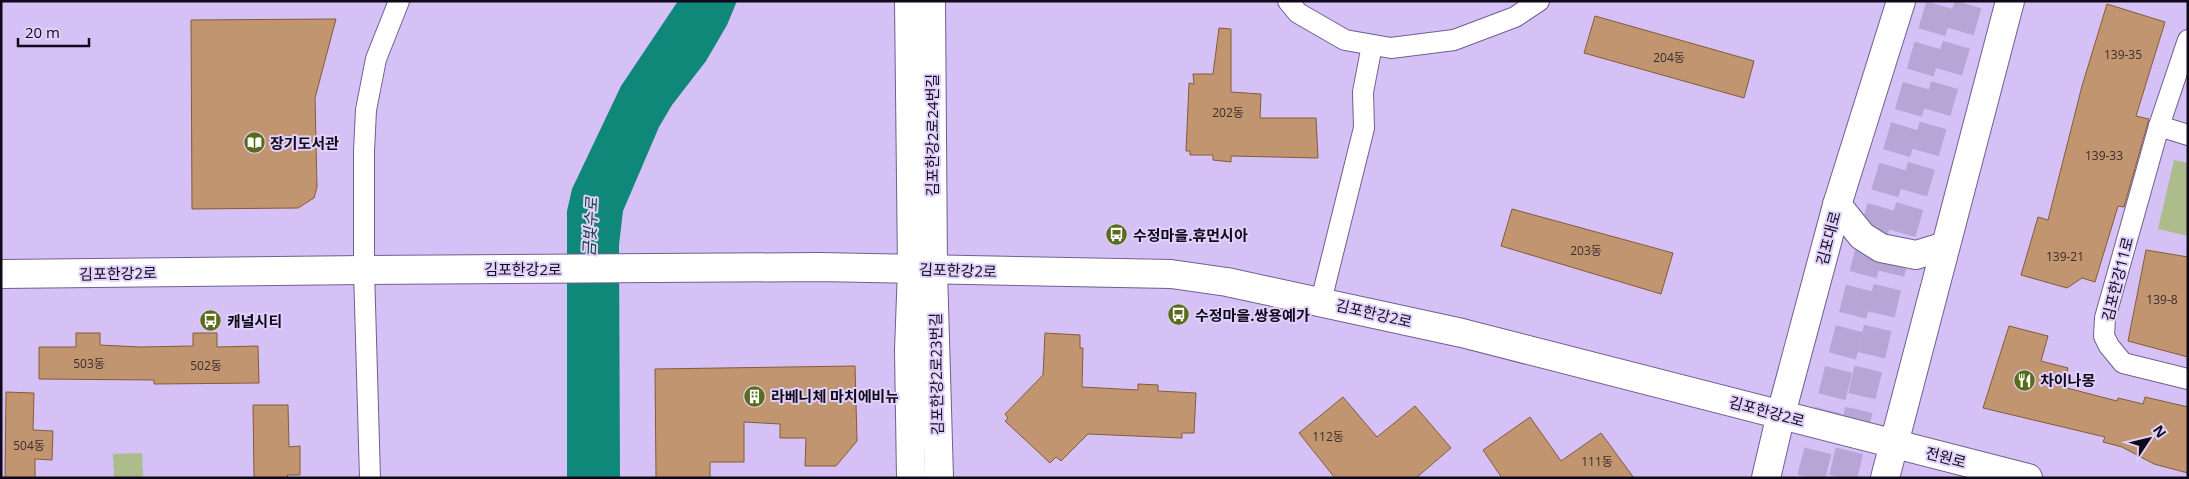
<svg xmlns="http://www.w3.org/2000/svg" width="2189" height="479" font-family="'Open Sans','Noto Sans KR',sans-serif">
  <rect width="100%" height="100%" fill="#d5c1f6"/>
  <g fill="#adbc8b">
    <path d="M2174,160L2188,163V236L2158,229Z"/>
    <path d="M142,453L143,478H114L113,454Z"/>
  </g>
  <path fill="#0f8779" d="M678,1H737L727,25L706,61L672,105L659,127L623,211L619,245L620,478H567V211L572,189L621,86Z"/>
  <g fill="#c1956f" stroke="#845c37">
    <path d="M2107,4L2165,22L2136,116L2149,119L2124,207L2118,206L2095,282L2082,278L2067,288L2021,275L2038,217L2048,220L2082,86Z"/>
    <path d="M1595,16L1754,61L1744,98L1584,53Z"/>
    <path d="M336,19L315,98L317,187L314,198L298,208L192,209L191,20Z"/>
    <path d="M1219,28L1231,29V92L1261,94L1260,118H1316L1318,158L1231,156V162L1213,160V155H1190V151H1186L1189,83L1194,84L1193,74H1213Z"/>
    <path d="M1512,209L1673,253L1661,294L1501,246Z"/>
    <path d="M2146,250L2188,257V357L2128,341Z"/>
    <path d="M2009,326L2048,336L2041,361L2068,368L2063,387L2117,401L2118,398L2143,404L2145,397L2188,407V473L2154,464L2122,447L2103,442L2105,437L1983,408Z"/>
    <path d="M76,333H100V345L140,347L193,346V333H217V347L258,346L259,383L154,384V380L39,379V347H76Z"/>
    <path d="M1045,333L1080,335V348H1083L1082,387L1138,390V384L1158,385V391L1196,393L1194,433H1182V438L1088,434L1061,461L1056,457L1050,463L1005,421L1008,418L1005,414L1043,375Z"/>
    <path d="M855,366L857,441L836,466H805L806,438H780V424L744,422V462H710V478H656L655,369Z"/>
    <path d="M6,392L34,393L33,430L53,431L52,460L35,459V478H5Z"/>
    <path d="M1343,397L1377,437L1415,406L1451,448L1416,478H1335L1299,433Z"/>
    <path d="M253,405H288L289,447L300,446V475H287L288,478H254Z"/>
    <path d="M1530,417L1561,461L1601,433L1634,478H1502L1483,450Z"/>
  </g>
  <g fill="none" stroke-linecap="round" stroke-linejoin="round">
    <g stroke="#b7a5d5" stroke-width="28" stroke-dasharray="28 14" stroke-linecap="butt">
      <path d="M1811,478L1876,224L1941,1"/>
      <path d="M1843,478L1891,271L1969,1"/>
    </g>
    <defs>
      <g id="street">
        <path d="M1288,1L1298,13L1345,40L1391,48L1454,40L1515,17L1539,1"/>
        <path d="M2188,40L2159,126L2188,135"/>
        <path d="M2159,126L2105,318L2104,336L2109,346L2123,363L2188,379"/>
        <path d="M1321,301L1364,128L1363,92L1372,45"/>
        <path d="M370,478L364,270V151L366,110L376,59L399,1"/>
      </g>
      <g id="secondary">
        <path d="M909,1L912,269L909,350L911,478"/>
        <path d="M931,1L933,270L939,478"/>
        <path d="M1,274L364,270L819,267L1171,274L1227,282L1462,333L2028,478"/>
      </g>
      <g id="primary">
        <path d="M1837,205L1862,236L1881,248L1916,255L1945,246"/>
        <path d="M1766,478L1781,414L1837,205L1901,1"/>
        <path d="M1885,478L2010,1"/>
      </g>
    </defs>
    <use href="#street" stroke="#715f8e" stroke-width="22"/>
    <use href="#secondary" stroke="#715f8e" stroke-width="30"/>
    <use href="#primary" stroke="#715f8e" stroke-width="30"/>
    <use href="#street" stroke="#fff" stroke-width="20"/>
    <use href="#secondary" stroke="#fff" stroke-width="28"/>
    <use href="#primary" stroke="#fff" stroke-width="28"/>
  </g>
  <defs>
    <symbol id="library-disc" viewBox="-11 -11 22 22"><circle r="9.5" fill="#596c19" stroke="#e0d1fb"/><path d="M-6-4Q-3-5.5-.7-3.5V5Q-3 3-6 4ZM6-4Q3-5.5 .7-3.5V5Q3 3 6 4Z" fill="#fff"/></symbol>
    <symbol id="bus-disc" viewBox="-11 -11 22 22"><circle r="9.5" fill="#596c19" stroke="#e0d1fb"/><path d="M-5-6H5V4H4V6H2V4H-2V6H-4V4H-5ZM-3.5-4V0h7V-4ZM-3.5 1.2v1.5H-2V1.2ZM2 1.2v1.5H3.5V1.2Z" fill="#fff"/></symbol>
    <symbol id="restaurant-disc" viewBox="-11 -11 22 22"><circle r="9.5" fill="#596c19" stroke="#e0d1fb"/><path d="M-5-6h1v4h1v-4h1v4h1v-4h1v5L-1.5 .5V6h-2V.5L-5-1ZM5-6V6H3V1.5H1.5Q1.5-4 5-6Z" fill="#fff"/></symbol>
    <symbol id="building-disc" viewBox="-11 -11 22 22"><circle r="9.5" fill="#596c19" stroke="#e0d1fb"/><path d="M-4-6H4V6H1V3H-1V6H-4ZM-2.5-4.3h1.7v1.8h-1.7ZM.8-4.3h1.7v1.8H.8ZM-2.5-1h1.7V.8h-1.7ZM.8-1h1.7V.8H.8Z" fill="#fff"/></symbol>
  </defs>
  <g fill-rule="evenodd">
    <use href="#library-disc" x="242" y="130" width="25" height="25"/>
    <use href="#bus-disc" x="1104" y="222" width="25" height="25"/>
    <use href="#bus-disc" x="1166" y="302" width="25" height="25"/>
    <use href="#bus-disc" x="198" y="308" width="25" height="25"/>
    <use href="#restaurant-disc" x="2012" y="368" width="25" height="25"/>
    <use href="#building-disc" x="742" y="384" width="25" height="25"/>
  </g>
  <g text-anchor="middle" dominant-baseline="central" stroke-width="4" stroke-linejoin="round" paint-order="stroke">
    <g font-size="12" fill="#3c2c2f">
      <text x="2123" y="54">139-35</text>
      <text x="1669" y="57">204동</text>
      <text x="1228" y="112">202동</text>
      <text x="2104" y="155">139-33</text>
      <text x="1586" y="250">203동</text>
      <text x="2065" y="256">139-21</text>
      <text x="2162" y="299">139-8</text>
      <text x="89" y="363">503동</text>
      <text x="206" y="365">502동</text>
      <text x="1328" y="436">112동</text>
      <text x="29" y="445">504동</text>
      <text x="1597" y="461">111동</text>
    </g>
    <g font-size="15" fill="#10091a" stroke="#e0d1fb">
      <text transform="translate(932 135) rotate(-90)">김포한강2로24번길</text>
      <text transform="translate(1828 238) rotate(-75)">김포대로</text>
      <text x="523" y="269">김포한강2로</text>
      <text transform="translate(958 270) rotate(2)">김포한강2로</text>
      <text transform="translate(118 273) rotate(-1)">김포한강2로</text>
      <text transform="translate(2117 279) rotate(-76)">김포한강11로</text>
      <text transform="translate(1374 313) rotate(13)">김포한강2로</text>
      <text transform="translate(936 374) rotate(-91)">김포한강2로23번길</text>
      <text transform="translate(1767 411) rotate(15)">김포한강2로</text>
      <text transform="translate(1946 457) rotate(15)">전원로</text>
    </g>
    <g font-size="15" font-weight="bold" fill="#10091a" stroke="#e0d1fb" text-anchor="start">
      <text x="270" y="143">장기도서관</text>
      <text x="1133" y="235">수정마을.휴먼시아</text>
      <text x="1195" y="315">수정마을.쌍용예가</text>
      <text x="227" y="321">캐널시티</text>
      <text x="2040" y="380">차이나몽</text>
      <text x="771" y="396">라베니체 마치에비뉴</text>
    </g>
    <g font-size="16" font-style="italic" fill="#15433c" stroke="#e0d1fb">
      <text transform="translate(590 227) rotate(-87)">금빛수로</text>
    </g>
  </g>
  <rect width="2189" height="479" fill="none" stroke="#10091a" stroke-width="5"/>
  <g transform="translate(2149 439) rotate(55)" stroke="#e0d1fb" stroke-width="4" paint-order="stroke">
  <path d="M0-4L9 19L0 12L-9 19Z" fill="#10091a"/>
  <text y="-8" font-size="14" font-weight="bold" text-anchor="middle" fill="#10091a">N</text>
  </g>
  <path d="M18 38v8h71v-8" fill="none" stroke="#10091a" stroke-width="2.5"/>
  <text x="25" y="38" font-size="15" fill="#10091a" stroke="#e0d1fb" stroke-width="4" paint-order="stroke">20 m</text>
</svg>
